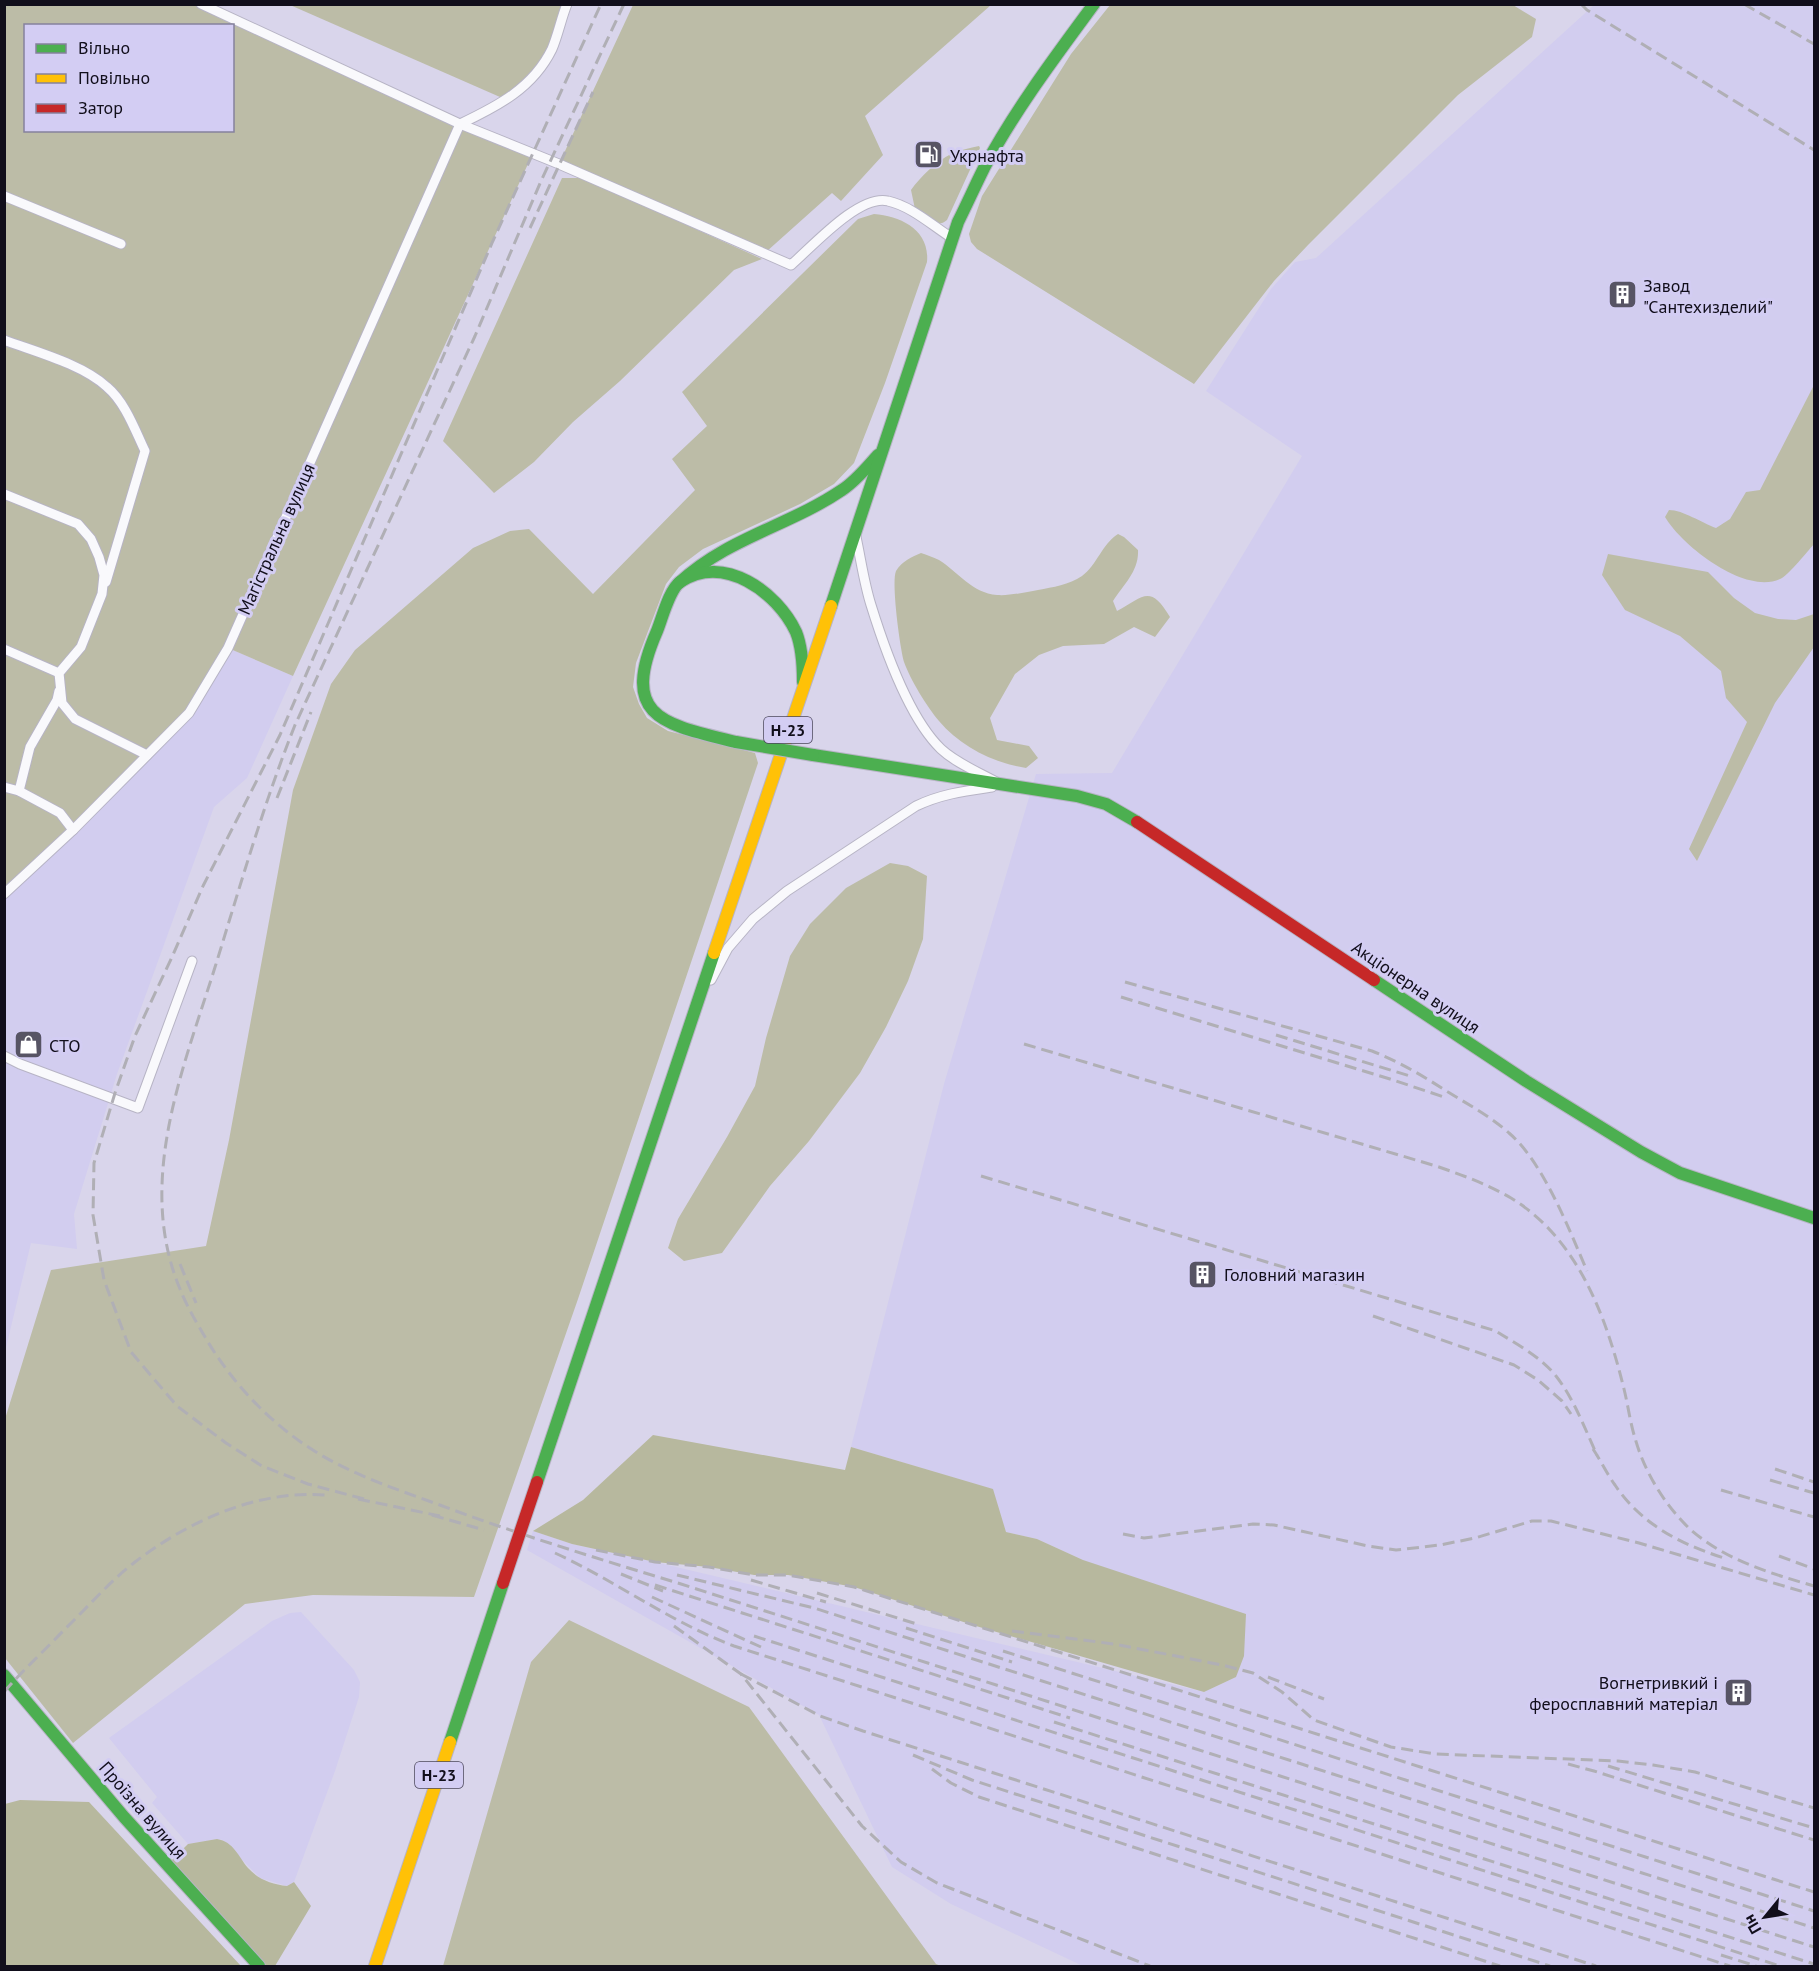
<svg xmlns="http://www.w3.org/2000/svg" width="1819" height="1971" font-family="'PT Sans',sans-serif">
  <rect width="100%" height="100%" fill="#d9d5eb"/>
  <g fill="#d2cdef">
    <path d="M1594,5H1814V1966H1083L951,1904L892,1867L819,1715L527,1550L533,1531L572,1544L655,1562L1204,1692L1236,1677L1083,1560L1037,1539L1006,1532L992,1489L851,1447L944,1084L1036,774L1112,773L1302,456L1206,391L1271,289L1295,262L1316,258Z"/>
    <path d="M228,648L293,676L247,778L214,807L117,1074L74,1214L77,1249L31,1243L5,1352V894Z"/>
    <path d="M301,1612L354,1670L360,1682L359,1697L335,1771L294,1882L287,1886L260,1878L223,1840L217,1839L188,1844L152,1803L157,1797L109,1738L272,1621L290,1613Z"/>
  </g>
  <g fill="#bcbca7" fill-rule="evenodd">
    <path d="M5,5H201L533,153L293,676L228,648L189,713L5,894ZM26,26H232V130H26Z"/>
    <path d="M290,5H564L548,55L515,93L500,97Z"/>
    <path d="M633,5H991L865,116L883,155L841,201L832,193L766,252L559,164Z"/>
    <path d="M1513,5L1536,19L1532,37L1458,95L1308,245L1274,281L1194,384L977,249L971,242L969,234L982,196L1071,54L1110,5Z"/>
    <path d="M979,146L980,148L947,220C936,230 925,216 915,209L911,190C920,177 937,161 951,154C960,150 970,148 979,146Z"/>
    <path d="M562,178H583L762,259L734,270L620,381L573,422L534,462L494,493L443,441Z"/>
    <path d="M874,214C901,216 930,230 927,262L885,383L854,463L834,484L800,504L703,549L679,567L666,584L636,663L633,687L639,704L647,718L668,731L755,753L758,763L578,1299L474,1597L313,1595L245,1604L73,1743L5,1658V1419L51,1270L206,1246L229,1140L293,790L331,684L355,650L473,548L510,531L529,529L593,594L695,490L672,459L707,426L682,392L858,219Z"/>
    <path d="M1814,385V544C1807,552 1790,573 1782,578C1747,597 1682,546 1665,517L1669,510C1683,510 1702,523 1716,528L1730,519L1746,492L1760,490Z"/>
    <path d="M1118,534L1124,537L1138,550C1139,571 1124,584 1113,601L1117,611C1143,597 1150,583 1170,617L1155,637L1134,627L1104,644L1063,646L1039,655L1015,674L990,718L997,740L1029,746L1038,758L1026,768C993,763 960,746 939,721C927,707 910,679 904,662C900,648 891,582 896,571C902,561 912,557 921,553C927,555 933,557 939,560C958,572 972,593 997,595C1010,596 1026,592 1038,590C1053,587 1069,585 1082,576C1097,565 1102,544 1118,534Z"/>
    <path d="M1608,554L1708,572L1734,598L1755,613L1778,619L1796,620L1814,614V647L1775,703L1697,861L1689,849L1747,722L1726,698L1721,671L1680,636L1625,610L1602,575Z"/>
    <path d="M890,863L908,866L927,876L923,939L908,981L886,1027L860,1073L809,1141L770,1186L722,1253L684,1261L668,1248L678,1219L727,1137L755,1086L766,1038L790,956L810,924L846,888Z"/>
    <path d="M569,1620L749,1707L936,1964L941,1966H443L531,1662Z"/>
  </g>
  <g fill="#b7b89e">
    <path d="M653,1435L845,1470L851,1447L993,1489L1006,1532L1037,1539L1083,1560L1246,1614L1244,1656L1236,1677L1204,1692L976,1626L854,1587L788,1575H754L709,1567L655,1562L572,1544L533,1531L583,1500Z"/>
    <path d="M20,1800L89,1802L241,1966H5V1804Z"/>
    <path d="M217,1839C234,1842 238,1856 248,1868C259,1880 272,1884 287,1886L294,1882L311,1906L275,1966H259L167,1865L188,1844Z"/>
  </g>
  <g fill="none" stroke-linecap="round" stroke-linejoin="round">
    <defs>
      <g id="street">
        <path d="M201,4L460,124L559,164L791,265C812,247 859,194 888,201C911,206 933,226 952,238"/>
        <path d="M460,124C498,106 533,88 552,49C558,35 561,19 567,4"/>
        <path d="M4,196L121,244"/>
        <path d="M4,340C36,352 82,364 107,387C125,402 135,430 145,451L106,582"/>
        <path d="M4,494L78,524L91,539L99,557L104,575L102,594L81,647L59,673L62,703L75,719L147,755"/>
        <path d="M856,537C861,560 864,583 871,605C884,647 909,718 941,749C956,763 978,772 996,782"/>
        <path d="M4,649L59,673"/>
        <path d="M4,787L19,791L60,813L73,830"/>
        <path d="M19,791L30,747L57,700L59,691"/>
        <path d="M4,894L73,830L189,713L228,648L460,124"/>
        <path d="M711,980L728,948L753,919L787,891L916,806C941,794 965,791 992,787"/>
        <path d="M4,1056L20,1064L138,1108L192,961"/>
      </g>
      <g id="fast">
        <path d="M679,583C727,538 789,526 842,490C856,481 867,467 878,455"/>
        <path d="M831,606L958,222C967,204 975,186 984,168C1015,110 1055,57 1094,4"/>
        <path d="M736,742C663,724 619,718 657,631C662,619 669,590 680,582C724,553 777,592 796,632C802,647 803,666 803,682"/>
        <path d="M813,755L1077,796L1106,804L1137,822"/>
        <path d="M1374,980L1526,1081L1641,1152L1680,1173L1814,1218"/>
        <path d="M537,1482L714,953"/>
        <path d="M4,1675L124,1817L259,1966"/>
        <path d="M450,1742L503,1583"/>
      </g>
      <g id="slow">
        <path d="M714,953L831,606"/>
        <path d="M375,1966L450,1742"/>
      </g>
      <path id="jam" d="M1137,822L1374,980"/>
    </defs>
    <use href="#street" stroke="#b7b4c5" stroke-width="11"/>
    <use href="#fast" stroke="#b7b4c5" stroke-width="14"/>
    <use href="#slow" stroke="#b7b4c5" stroke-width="14"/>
    <use href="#jam" stroke="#b7b4c5" stroke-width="14"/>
    <use href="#street" stroke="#f9f9fc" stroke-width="9"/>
    <use href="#fast" stroke="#4caf50" stroke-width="12"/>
    <use href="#slow" stroke="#ffc107" stroke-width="12"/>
    <use href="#jam" stroke="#c62828" stroke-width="12"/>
    <g stroke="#b0afb5" stroke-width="3" stroke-dasharray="12 6" stroke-linecap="butt">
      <path d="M624,4L541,181L475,336L295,725C264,803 241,883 216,964C184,1067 135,1181 180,1289C187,1307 198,1325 208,1342C234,1385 272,1425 316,1452C353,1475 396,1489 437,1504C517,1534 599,1559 681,1584L1814,1947"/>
      <path d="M1581,4L1587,10L1814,150"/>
      <path d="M1744,4L1814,44"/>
      <path d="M530,228L593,92"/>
      <path d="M277,798L311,712"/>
      <path d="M1125,982L1372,1051C1400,1062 1423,1076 1448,1092C1469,1105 1490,1116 1509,1133C1543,1162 1569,1229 1587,1271"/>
      <path d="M1121,997L1390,1079L1447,1098"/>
      <path d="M1276,1035L1410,1076"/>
      <path d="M1024,1044L1436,1166C1462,1175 1487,1184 1511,1198C1578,1239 1606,1316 1624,1389C1628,1405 1630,1422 1635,1438C1644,1471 1665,1506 1691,1530C1727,1561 1770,1573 1814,1586"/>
      <path d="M981,1176L1496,1331C1516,1344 1540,1356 1556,1376C1574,1399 1585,1429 1597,1455"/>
      <path d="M180,1264L196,1303"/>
      <path d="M1373,1316L1514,1365L1538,1380L1562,1401L1571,1414"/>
      <path d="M1593,1449C1601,1461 1607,1474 1615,1485C1641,1524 1680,1544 1724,1558"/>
      <path d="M1775,1469L1814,1482"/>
      <path d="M1770,1480L1814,1493"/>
      <path d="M1721,1490L1814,1517"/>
      <path d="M358,1499L440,1516"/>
      <path d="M364,1499L308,1484L262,1466L226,1443L177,1406L131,1352L104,1280L93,1215L94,1163L115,1093L135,1036L172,957L203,886L280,735L492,243L601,4"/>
      <path d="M432,1515L484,1530"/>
      <path d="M1123,1534L1144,1538L1253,1524L1274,1525L1368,1546L1396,1550L1440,1545L1475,1538L1532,1521H1551L1639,1543L1814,1595"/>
      <path d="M596,1550L655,1562L709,1567L754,1575H788L854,1587L1814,1892"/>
      <path d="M555,1553C616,1581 670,1622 734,1646L1730,1966"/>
      <path d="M1779,1556L1814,1569"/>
      <path d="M621,1574L663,1591"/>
      <path d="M677,1575L814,1608L1814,1928"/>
      <path d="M751,1580L826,1602"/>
      <path d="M655,1585L1070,1718"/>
      <path d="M817,1593L920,1625"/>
      <path d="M652,1597L761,1647"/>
      <path d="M674,1626L741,1674L862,1826L901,1862L937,1883L1150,1966"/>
      <path d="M906,1628L1012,1662"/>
      <path d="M1012,1631L1114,1644L1222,1665L1253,1673L1282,1692L1314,1720L1391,1747L1436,1754L1618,1761L1653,1765L1695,1772L1814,1808"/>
      <path d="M754,1636L1780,1966"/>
      <path d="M1003,1651L1814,1911"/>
      <path d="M741,1674L820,1716L863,1731L1596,1966"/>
      <path d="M1268,1677L1324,1699"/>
      <path d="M4,1692C23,1670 45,1650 65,1629C88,1607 109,1582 135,1562C189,1521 256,1490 325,1495"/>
      <path d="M1054,1722L1814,1964"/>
      <path d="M913,1755L972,1780L1550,1966"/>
      <path d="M1568,1764L1594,1771L1814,1840"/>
      <path d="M1608,1766L1814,1828"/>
      <path d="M932,1769L951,1783L979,1797L1500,1966"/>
      <path d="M1721,1955L1756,1966"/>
    </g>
    <defs>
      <path id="fast-bridge" d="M736,742L813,755"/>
      <path id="jam-bridge" d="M503,1583L537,1482"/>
    </defs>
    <use href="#fast-bridge" stroke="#b7b4c5" stroke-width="14" stroke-linecap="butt"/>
    <use href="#jam-bridge" stroke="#b7b4c5" stroke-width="14" stroke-linecap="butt"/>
    <use href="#fast-bridge" stroke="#4caf50" stroke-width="12"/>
    <use href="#jam-bridge" stroke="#c62828" stroke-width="12"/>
  </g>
  <defs>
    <symbol id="fuel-square" viewBox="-11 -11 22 22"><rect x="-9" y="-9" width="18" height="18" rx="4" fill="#575464" stroke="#d3cdf3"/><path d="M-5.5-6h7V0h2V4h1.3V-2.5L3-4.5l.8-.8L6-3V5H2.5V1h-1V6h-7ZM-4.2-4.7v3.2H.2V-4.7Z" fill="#fff"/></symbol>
    <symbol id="building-square" viewBox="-11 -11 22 22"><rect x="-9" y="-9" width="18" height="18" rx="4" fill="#575464" stroke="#d3cdf3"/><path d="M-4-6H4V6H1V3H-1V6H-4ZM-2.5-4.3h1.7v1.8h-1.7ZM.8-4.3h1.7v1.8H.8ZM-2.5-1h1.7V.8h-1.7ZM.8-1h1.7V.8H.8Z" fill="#fff"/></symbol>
    <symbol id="shop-square" viewBox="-11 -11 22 22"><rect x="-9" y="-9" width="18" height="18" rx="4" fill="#575464" stroke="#d3cdf3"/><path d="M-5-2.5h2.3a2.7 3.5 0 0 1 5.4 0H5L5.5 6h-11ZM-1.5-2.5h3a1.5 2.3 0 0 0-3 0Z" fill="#fff"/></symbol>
  </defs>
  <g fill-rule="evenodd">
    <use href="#fuel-square" x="912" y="138" width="33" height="33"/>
    <use href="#building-square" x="1606" y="278" width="33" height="33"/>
    <use href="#shop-square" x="12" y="1028" width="33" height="33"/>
    <use href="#building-square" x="1186" y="1258" width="33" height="33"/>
    <use href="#building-square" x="1722" y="1676" width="33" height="33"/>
  </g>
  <g text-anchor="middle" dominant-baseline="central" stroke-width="6" stroke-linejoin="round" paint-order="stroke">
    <g fill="#d3cdf3" stroke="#4b475c" stroke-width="1.5">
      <rect x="764" y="717" width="48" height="26" rx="4.5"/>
      <rect x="415" y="1762" width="48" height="26" rx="4.5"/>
    </g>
    <g font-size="16" font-weight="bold" fill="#110e1b">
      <text x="788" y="730">Н-23</text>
      <text x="439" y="1775">Н-23</text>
    </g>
    <g font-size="18" fill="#110e1b" stroke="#d3cdf3" text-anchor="start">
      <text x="950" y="155">Укрнафта</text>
      <text x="1643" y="285">Завод<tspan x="1643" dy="21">"Сантехизделий"</tspan></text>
      <text x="49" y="1045">СТО</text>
      <text x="1224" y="1274">Головний магазин</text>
      <text x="1718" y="1682" text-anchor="end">Вогнетривкий і<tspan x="1718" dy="21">феросплавний матеріал</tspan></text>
    </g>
    <g font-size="18" fill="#110e1b" stroke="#d3cdf3">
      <text transform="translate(276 539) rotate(-66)">Магістральна вулиця</text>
      <text transform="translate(1416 987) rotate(34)">Акціонерна вулиця</text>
      <text transform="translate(143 1810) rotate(49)">Проїзна вулиця</text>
    </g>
  </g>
  <rect width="1819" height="1971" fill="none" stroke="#110e1b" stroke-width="12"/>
  <rect x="24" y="24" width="210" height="108" fill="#d3cdf3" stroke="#85819d" stroke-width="1.5"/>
  <rect x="36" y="44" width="30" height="9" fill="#4caf50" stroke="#85819d" stroke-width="1.5"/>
  <text x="78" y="54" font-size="18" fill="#110e1b">Вільно</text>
  <rect x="36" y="74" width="30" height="9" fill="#ffc107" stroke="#85819d" stroke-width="1.5"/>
  <text x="78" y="84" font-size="18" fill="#110e1b">Повільно</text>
  <rect x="36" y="104" width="30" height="9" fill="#c62828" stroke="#85819d" stroke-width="1.5"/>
  <text x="78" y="114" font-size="18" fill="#110e1b">Затор</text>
  <g transform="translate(1765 1917) rotate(240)" stroke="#d3cdf3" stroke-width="4.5" paint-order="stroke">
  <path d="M0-4.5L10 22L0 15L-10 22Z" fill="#110e1b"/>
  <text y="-9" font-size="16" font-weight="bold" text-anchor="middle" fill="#110e1b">Пн</text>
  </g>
</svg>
